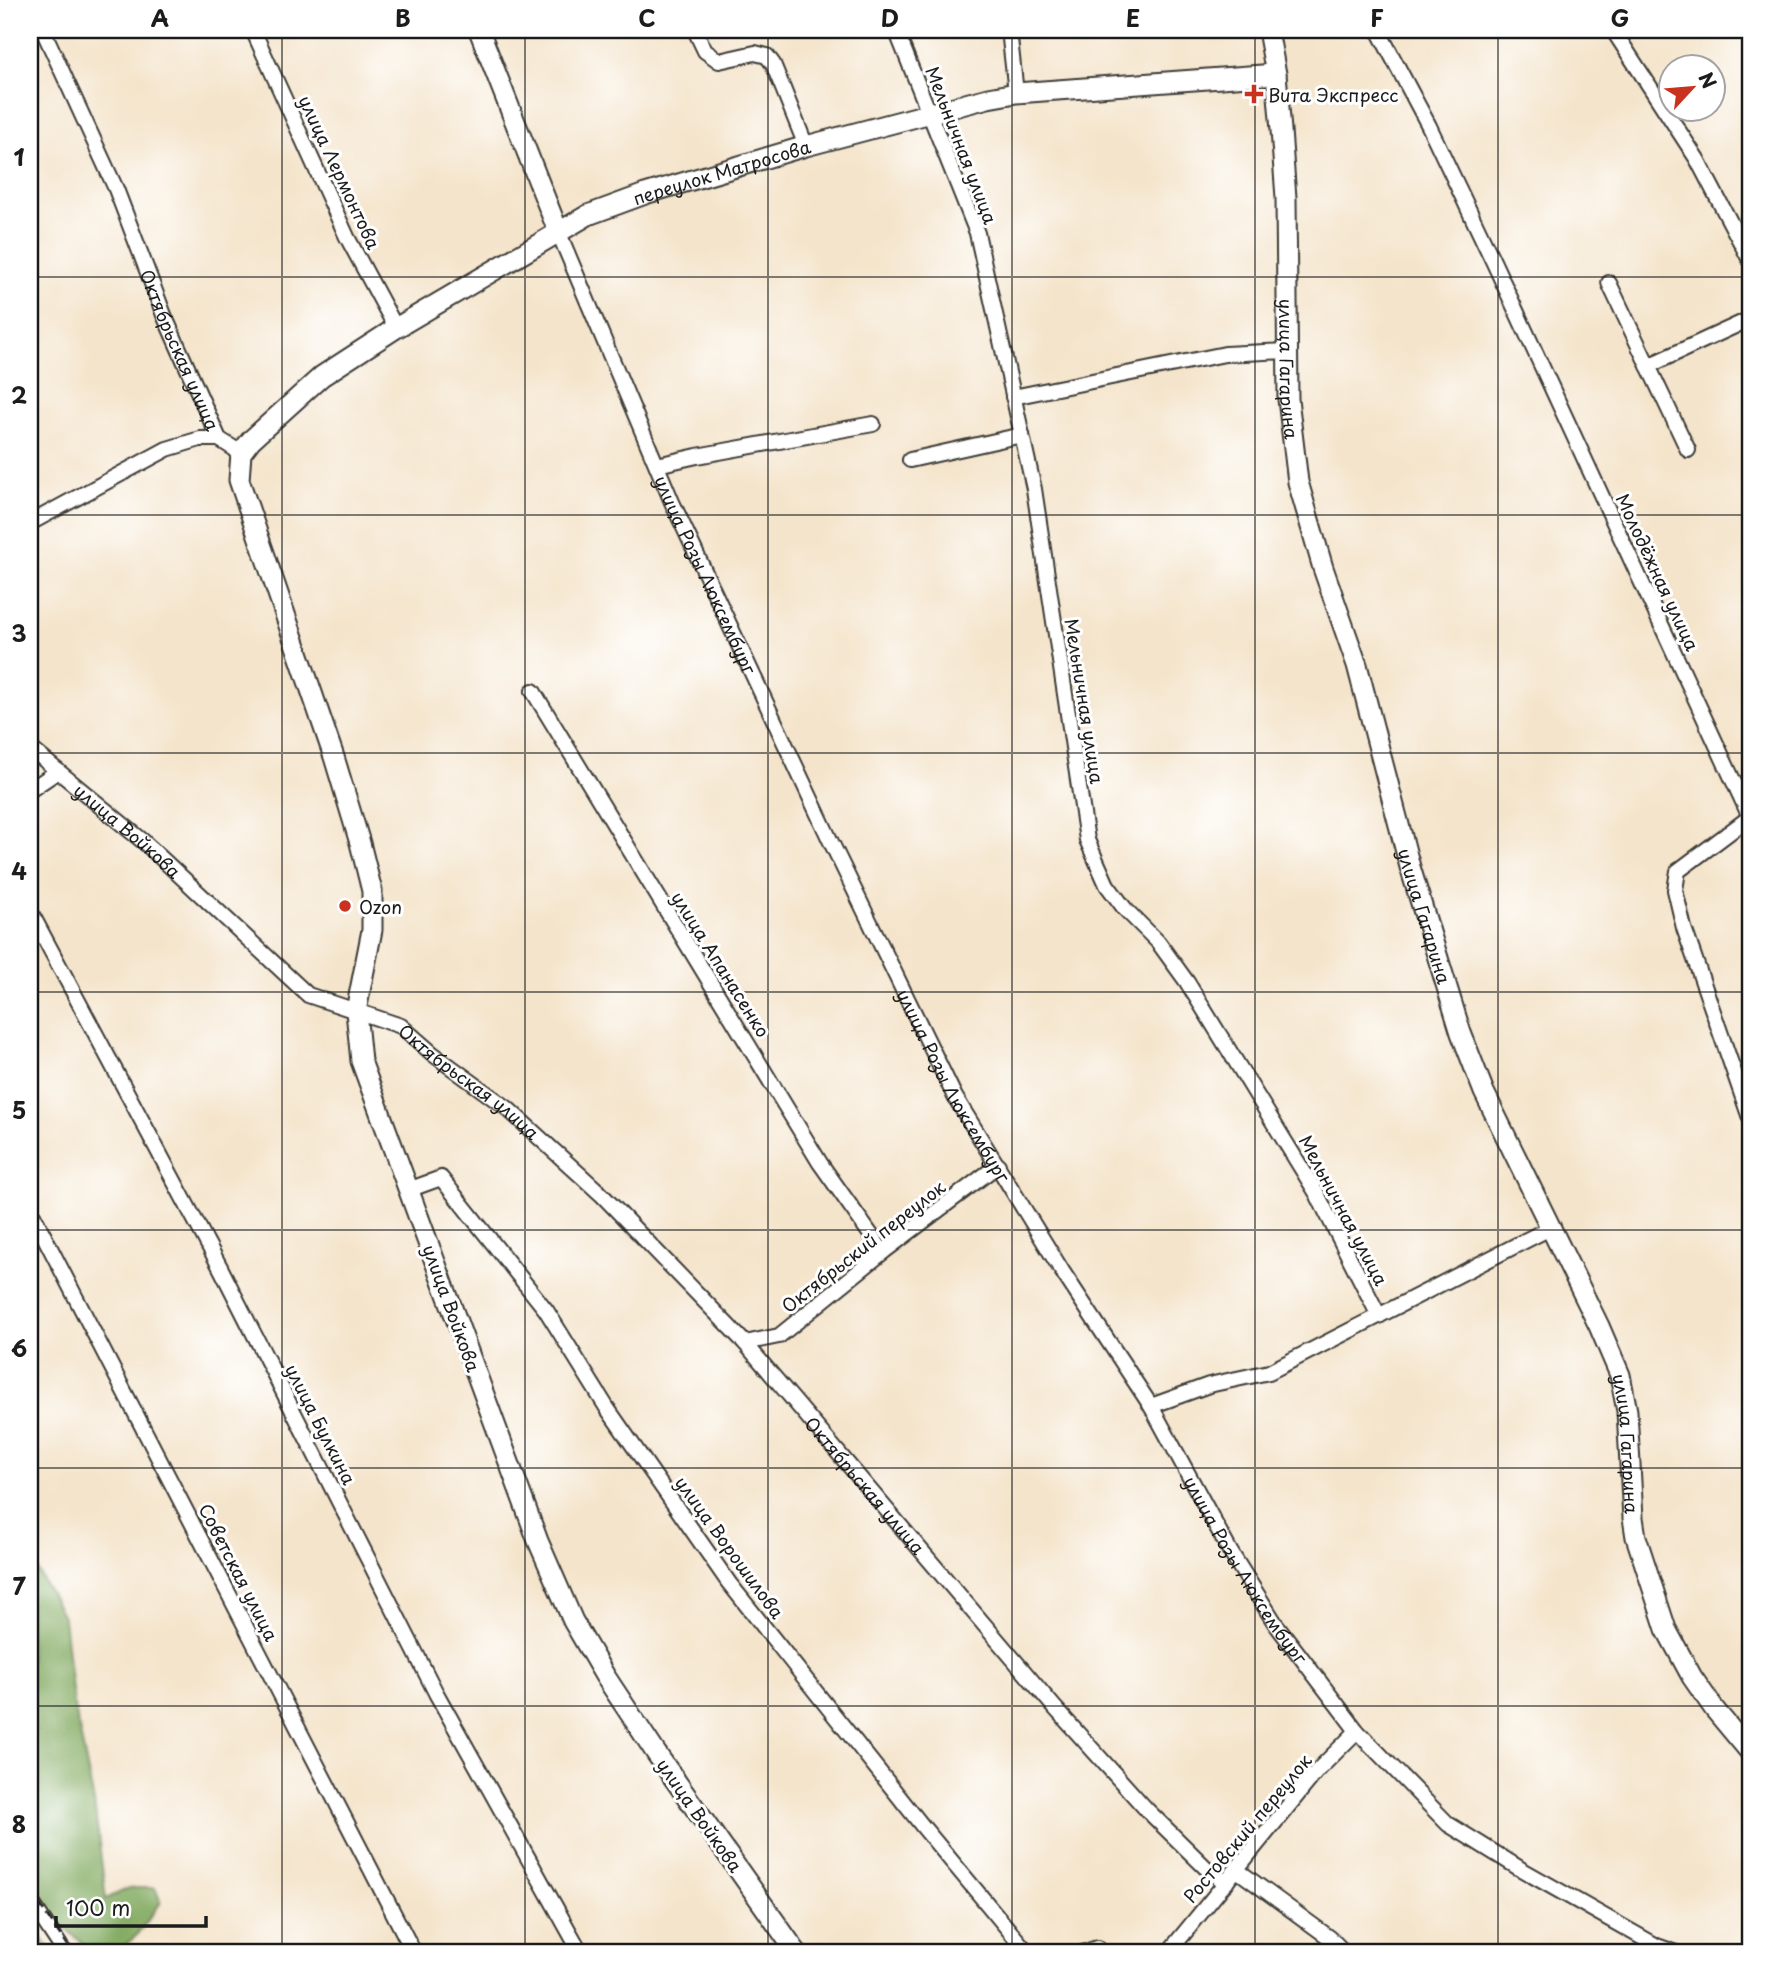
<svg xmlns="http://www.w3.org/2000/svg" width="1780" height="1983" font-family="'Playpen Sans',sans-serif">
  <rect width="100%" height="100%" fill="#fff"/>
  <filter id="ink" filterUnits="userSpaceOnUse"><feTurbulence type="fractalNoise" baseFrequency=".0143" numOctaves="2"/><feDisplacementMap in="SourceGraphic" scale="14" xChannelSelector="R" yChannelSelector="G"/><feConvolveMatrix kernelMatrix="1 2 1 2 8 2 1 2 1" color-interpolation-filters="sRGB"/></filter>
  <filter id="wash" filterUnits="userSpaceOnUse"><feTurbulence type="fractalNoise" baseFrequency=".00686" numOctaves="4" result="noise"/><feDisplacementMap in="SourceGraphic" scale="28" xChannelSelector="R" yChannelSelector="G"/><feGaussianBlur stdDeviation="1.57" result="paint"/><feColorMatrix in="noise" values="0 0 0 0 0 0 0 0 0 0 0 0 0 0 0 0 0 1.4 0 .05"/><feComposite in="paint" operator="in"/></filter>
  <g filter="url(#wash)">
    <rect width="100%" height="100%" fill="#f4e4cb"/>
    <g fill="#82aa60" stroke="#4f633e" stroke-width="2">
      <path d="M30,1482L33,1495L34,1535L32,1561L64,1618L73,1699L94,1802L106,1899L129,1888H155L161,1902L137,1935L115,1953H94L57,1921L30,1877Z"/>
      <path d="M30,1921L53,1953H30Z"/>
    </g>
  </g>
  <g filter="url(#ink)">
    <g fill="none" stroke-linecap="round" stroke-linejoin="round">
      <defs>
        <g id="minor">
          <path id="s1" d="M43,30L116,189L164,315L219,439L241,453"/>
          <path d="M253,30L347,237L396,328"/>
          <path d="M695,30L705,51L719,61L755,53L767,56L773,64L782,86L806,146"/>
          <path d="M896,30L977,233L1034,489L1087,840L1107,885L1125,909L1158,942L1187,982L1316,1192L1379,1316"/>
          <path d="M1009,30L1016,93"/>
          <path d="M1378,30L1429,126L1494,263L1750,817"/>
          <path d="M1613,30L1697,159L1750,260"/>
          <path id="s2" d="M558,231L672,502L831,842L955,1097L1062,1271L1151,1406L1231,1553L1275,1623L1357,1731L1448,1824L1519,1868L1657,1946L1677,1953"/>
          <path d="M1609,283L1688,450"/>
          <path d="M1648,366L1750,319"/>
          <path d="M1013,397L1225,354L1287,351"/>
          <path d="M910,460L1022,435"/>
          <path d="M657,465L697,456L873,424"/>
          <path d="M30,523L167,449L200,439H219"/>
          <path d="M533,691L820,1163L883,1252"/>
          <path id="s3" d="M30,748L144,842L308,995L401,1026L433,1054L507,1108L601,1194L745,1343L1055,1708L1146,1809L1205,1867L1226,1883"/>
          <path d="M30,790L58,771"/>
          <path d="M1750,817L1678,871L1675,890L1684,928L1750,1118"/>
          <path d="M30,911L220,1267L436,1693L581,1953"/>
          <path d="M408,1190L441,1178L546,1310L607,1408L729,1583L924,1828L1028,1953"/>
          <path d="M30,1209L414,1953"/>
          <path d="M745,1343L779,1336L883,1252L998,1165"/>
          <path d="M1151,1406L1209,1385L1269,1372L1552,1227"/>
          <path d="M1237,1870L1330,1938L1345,1953"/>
          <path d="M30,1900L65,1953"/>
          <path d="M1082,1953L1097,1948L1103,1953"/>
          <path d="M1168,1953L1316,1772L1357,1731"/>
        </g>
        <g id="major">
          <path d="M479,30L558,231"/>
          <path id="s4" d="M1268,30L1276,74L1281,130L1286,198L1288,399L1298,482L1323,568L1357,665L1410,867L1461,1033L1484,1092L1599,1326L1620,1375L1627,1411L1633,1518L1636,1537L1666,1629L1692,1677L1715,1710L1750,1752"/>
          <path id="s5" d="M797,1953L656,1753L605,1676L573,1621L538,1541L361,1061L356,1011L372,930V891L360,843L334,757L239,480L241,453L251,440L322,376L396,328L588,215L645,194L806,146L988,98L1016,93L1276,74"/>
        </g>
      </defs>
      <use href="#minor" stroke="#3c3a36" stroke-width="18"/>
      <use href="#major" stroke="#3c3a36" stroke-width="23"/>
      <use href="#minor" stroke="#fff" stroke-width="14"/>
      <use href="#major" stroke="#fff" stroke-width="19"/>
      <path stroke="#1c1c1c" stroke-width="2.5" stroke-dasharray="10 5" stroke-linecap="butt" d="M30,1890L72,1953"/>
    </g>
  </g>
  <path fill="none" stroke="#1c1c1c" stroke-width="2" stroke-opacity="0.55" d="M282,30V1953M525,30V1953M768,30V1953M1012,30V1953M1255,30V1953M1498,30V1953M30,277H1750M30,515H1750M30,753H1750M30,992H1750M30,1230H1750M30,1468H1750M30,1706H1750"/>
  <g fill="#c8321e" stroke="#fff" stroke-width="2.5">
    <path d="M1250.5 83.5h7v7h7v7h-7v7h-7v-7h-7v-7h7z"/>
    <circle cx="345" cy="906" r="7"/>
  </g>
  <g text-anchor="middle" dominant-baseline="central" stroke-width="6" stroke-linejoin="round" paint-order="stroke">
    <g font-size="18" fill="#1c1c1c" stroke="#fff" text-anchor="start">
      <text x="1268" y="94">Вита Экспресс</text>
      <text x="359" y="906">Ozon</text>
    </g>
    <g font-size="18" fill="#1c1c1c" stroke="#fff">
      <text transform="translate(962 145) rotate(69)">Мельничная улица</text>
      <text transform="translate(340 172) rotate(65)">улица Лермонтова</text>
      <text stroke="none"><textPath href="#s5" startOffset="2194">переулок Матросова</textPath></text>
      <text stroke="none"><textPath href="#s1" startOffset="348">Октябрьская улица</textPath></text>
      <text stroke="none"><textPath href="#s4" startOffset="340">улица Гагарина</textPath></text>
      <text transform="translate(1658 572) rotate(65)">Молодёжная улица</text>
      <text stroke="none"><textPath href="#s2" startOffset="374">улица Розы Люксембург</textPath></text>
      <text transform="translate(1085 701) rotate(81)">Мельничная улица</text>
      <text stroke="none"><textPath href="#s3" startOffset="128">улица Войкова</textPath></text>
      <text stroke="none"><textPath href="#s4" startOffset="906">улица Гагарина</textPath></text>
      <text transform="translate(721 964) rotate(58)">улица Апанасенко</text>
      <text stroke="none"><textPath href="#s3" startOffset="558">Октябрьская улица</textPath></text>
      <text stroke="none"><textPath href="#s2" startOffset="942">улица Розы Люксембург</textPath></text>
      <text transform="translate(1344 1210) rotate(62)">Мельничная улица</text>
      <text transform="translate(863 1246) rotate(-38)">Октябрьский переулок</text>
      <text transform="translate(452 1308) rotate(70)">улица Войкова</text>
      <text transform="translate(321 1424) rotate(63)">улица Булкина</text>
      <text stroke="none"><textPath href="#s4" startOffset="1475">улица Гагарина</textPath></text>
      <text stroke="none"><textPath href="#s3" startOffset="1125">Октябрьская улица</textPath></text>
      <text transform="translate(730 1547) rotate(54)">улица Ворошилова</text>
      <text stroke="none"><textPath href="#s2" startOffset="1508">улица Розы Люксембург</textPath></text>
      <text transform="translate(239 1572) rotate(63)">Советская улица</text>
      <text transform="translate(700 1815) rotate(55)">улица Войкова</text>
      <text transform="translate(1247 1828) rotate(-50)">Ростовский переулок</text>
    </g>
  </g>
  <rect width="1780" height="1983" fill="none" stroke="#fff" stroke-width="77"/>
  <g transform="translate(1692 88) rotate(64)"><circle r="33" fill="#ffffff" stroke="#a4a4a4" stroke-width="2"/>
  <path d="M0-5L12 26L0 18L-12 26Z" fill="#c8321e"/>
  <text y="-10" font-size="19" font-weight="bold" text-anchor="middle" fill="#1c1c1c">N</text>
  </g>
  <path d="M56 1916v10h150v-10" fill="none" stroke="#1c1c1c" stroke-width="3.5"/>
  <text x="66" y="1916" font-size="21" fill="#1c1c1c" stroke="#ffffff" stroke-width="5" paint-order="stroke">100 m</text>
  <rect x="38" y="38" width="1704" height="1906" fill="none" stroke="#1c1c1c" stroke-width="2.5"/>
  <g font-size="23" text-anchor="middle" font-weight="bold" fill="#1c1c1c">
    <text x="160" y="27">A</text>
    <text x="403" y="27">B</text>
    <text x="647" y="27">C</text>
    <text x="890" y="27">D</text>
    <text x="1133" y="27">E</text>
    <text x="1377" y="27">F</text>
    <text x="1620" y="27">G</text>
    <text x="19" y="166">1</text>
    <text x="19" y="404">2</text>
    <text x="19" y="642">3</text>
    <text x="19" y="880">4</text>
    <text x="19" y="1119">5</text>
    <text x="19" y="1357">6</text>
    <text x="19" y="1595">7</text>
    <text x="19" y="1833">8</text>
  </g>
</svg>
